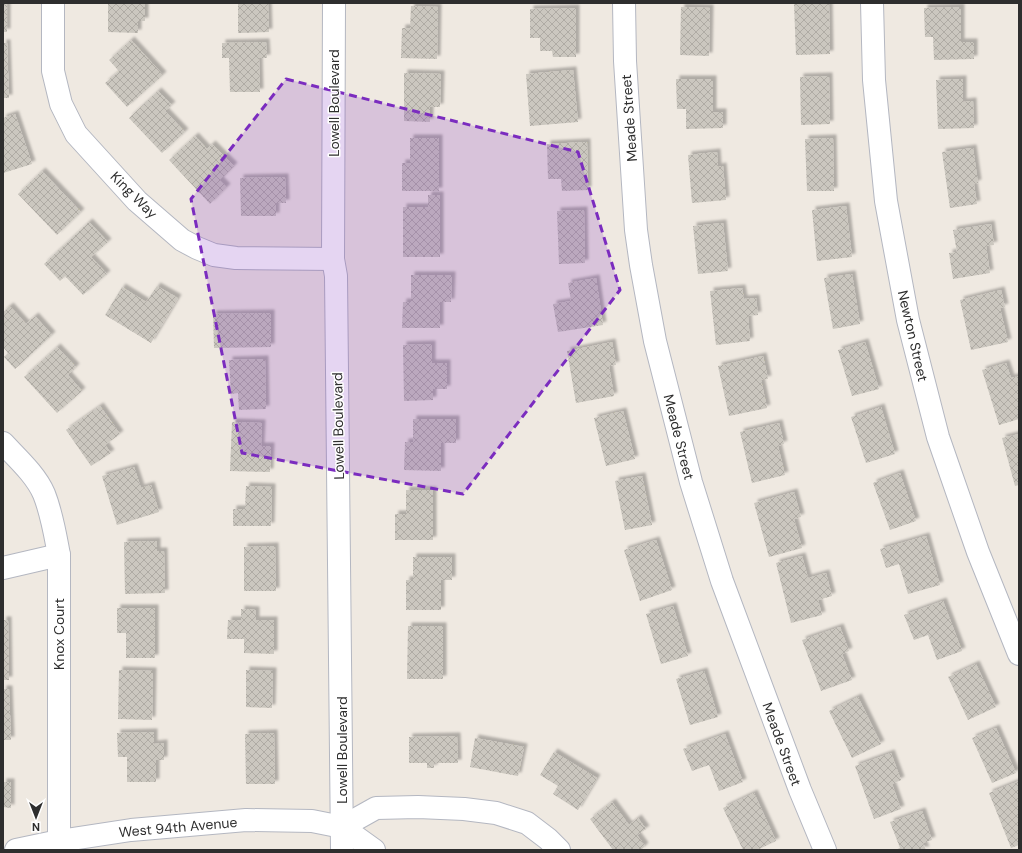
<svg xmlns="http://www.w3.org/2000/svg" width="1022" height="853" font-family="'DM Sans',sans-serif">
  <defs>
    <pattern id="building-cross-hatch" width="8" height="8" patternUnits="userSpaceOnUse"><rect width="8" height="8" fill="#cbc7bf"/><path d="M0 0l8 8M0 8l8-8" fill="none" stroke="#afaba4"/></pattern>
    <filter id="shadow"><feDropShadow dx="3.5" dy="-3.5" stdDeviation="1" flood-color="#0004"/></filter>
  </defs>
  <rect width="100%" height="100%" fill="#efe9e1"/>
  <g fill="url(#building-cross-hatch)" filter="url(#shadow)">
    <rect x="3" y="3" width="4" height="29"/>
    <path d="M108,3H145V21H138V33L108,32Z"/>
    <path d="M238,3H268L269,32L238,33Z"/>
    <path d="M829,3L830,54L796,55L794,4Z"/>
    <path d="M411,6L438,7L437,59L401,58L402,28H410Z"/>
    <path d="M681,7L710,8L709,56L680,55Z"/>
    <path d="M961,7V42H974V59L934,60L933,37H925L924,8Z"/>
    <path d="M576,8V57H553L552,51H540V38H530V9Z"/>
    <path d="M131,40L163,75L127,107L105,83L119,71L109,60Z"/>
    <path d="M266,42L267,58H259L260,92H230L229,58H222V43Z"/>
    <path d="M3,43H7L9,98H3Z"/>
    <path d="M573,70L578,122L530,126L526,74Z"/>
    <path d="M404,73L441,74L440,107H430V122L404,121Z"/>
    <path d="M829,76L830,124L801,125L800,77Z"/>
    <path d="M676,79H713V112H723V128L686,129V109H677Z"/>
    <path d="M963,79V102L973,101L974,128L938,129L936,80Z"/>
    <path d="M158,91L172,105L165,111L185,132L162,153L129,118Z"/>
    <path d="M15,114L32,164L3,173V118Z"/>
    <path d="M195,136L207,149L212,144L234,166L220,180L227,187L210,204L169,160Z"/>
    <path d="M410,138H439V191H402V163H410Z"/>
    <path d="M833,138L834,191H807L805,139Z"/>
    <path d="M587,142L588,190L562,191L561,179H548L547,144Z"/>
    <path d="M973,148L978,183L974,184L977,204L950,208L942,152Z"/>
    <path d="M717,152L718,167L723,166L726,200L692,203L688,155Z"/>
    <path d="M42,171L81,212L57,235L18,194Z"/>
    <path d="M285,177L286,203H276V216H241L240,178Z"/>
    <path d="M428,195H440V257H403V207H428Z"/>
    <path d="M846,206L852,257L817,261L812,210Z"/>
    <path d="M584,210L585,263L559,264L557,211Z"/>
    <path d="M89,222L108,242L91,257L107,274L83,295L65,276L60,281L44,264Z"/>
    <path d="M723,223L728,271L698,274L693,226Z"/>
    <path d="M991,224L994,245L986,246L990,273L953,279L949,253L957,252L953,230Z"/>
    <path d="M852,274L860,324L833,329L824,278Z"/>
    <path d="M411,275H452L451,302H440V328H402L403,302H411Z"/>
    <path d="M596,278L603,325L558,332L553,304L571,301L568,283Z"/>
    <path d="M157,286L178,298L151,343L105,315L122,287L146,302Z"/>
    <path d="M742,288L744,299L756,298L758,315L748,316L750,341L716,345L710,291Z"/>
    <path d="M1001,290L1005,307L1000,308L1008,342L971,350L960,300Z"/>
    <path d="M10,306L26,324L35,316L52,335L15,369L4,357L8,353L3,347V312Z"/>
    <path d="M271,313V347L214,348L213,314Z"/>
    <path d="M612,342L616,365L609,366L614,396L576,403L567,351Z"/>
    <path d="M865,342L879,389L852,396L838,350Z"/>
    <path d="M432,344V363H447V389H433V400L404,401L403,345Z"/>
    <path d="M57,347L76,367L68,375L82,391L57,413L24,377Z"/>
    <path d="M763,356L768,379L761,380L767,408L729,416L718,366Z"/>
    <path d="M265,359L266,409L239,410L238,393L231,394L229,360Z"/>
    <path d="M1006,363L1011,378L1019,376V419L999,425L982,370Z"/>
    <path d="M100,406L120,434L105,445L111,453L91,466L66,430Z"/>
    <path d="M881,407L895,454L866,463L851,417Z"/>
    <path d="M623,411L635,459L606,466L594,418Z"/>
    <path d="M413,419H456V443H441V471L404,470L405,442H413Z"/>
    <path d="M232,422L262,423L261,446H271L270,472L230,471Z"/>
    <path d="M779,423L784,444L778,446L785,475L752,483L740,432Z"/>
    <path d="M1019,434V485L1015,486L1002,438Z"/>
    <path d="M134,467L141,488L151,485L159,512L117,525L102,476Z"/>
    <path d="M900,473L916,521L890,530L873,483Z"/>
    <path d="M642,476L652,525L625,530L615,481Z"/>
    <path d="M246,486L272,487L271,526H233V509H245Z"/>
    <path d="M406,490H433V540H395V514H406Z"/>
    <path d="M794,492L801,517L794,519L802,548L769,557L754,503Z"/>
    <path d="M926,536L940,585L908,594L899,564L886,568L880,549Z"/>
    <path d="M656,540L672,590L640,601L624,550Z"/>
    <path d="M157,541V551H164L165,593L125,594L124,542Z"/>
    <path d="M275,546L276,591H244V547Z"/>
    <path d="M802,556L808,578L826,573L832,596L818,600L822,615L791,623L776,563Z"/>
    <path d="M413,557H452V580H441V610H406V580H413Z"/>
    <path d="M943,601L962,651L937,660L928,635L914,640L904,615Z"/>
    <path d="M673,606L688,656L661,664L646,614Z"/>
    <path d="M117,608H155V658H126V633H117Z"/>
    <path d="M241,609L256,610V620H274V654L244,653V639H227L228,620H241Z"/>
    <path d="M3,620H8L9,680H3Z"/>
    <path d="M408,626H443V679H407Z"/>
    <path d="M840,627L849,651L842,654L852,680L821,691L802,640Z"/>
    <path d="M976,664L996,707L968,720L948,677Z"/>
    <path d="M119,670L153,671L152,720L118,719Z"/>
    <path d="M246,670L273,671L272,708L246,707Z"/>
    <path d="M704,671L718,717L690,725L676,679Z"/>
    <path d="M3,689H9L11,740H3Z"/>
    <path d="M858,697L881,744L852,758L829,711Z"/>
    <path d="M996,728L1016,773L992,783L972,738Z"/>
    <path d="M154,732V744L164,743V760H156V782H127V757H118L117,733Z"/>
    <path d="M274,733L275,784H246L245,734Z"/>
    <path d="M725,734L743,782L719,791L709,765L692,771L683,749Z"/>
    <path d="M457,736L458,763H434V768H427V763H409V737Z"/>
    <path d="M475,738L524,747L518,776L470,767Z"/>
    <path d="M554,752L597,778L578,810L553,794L558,786L540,775Z"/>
    <path d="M891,753L901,780L892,784L901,809L874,819L855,766Z"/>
    <path d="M1019,781V845L1011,848L989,793Z"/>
    <path d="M3,782H11V808L3,807Z"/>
    <path d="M754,793L776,841L757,850H743L723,808Z"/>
    <path d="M612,802L629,825L638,818L646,829L637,835L645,846L641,850H613L590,819Z"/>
    <path d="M922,811L932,840L923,843L926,850H895L900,848L890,822Z"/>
  </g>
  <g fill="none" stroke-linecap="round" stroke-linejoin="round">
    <defs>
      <g id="minor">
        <path d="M53,3V71L61,104L76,134L137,201L182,240L197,248L214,255L236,258L333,259"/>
        <path d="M334,3L333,259L336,276L342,850"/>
        <path d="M624,3L625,61L636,230L641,265L655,341L691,482L722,581L800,790L825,850"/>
        <path d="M872,3L874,80L886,201L908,320L938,437L978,552L1019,654"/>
        <path d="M3,443C17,458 36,475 44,494C52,514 55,534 59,555V841"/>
        <path d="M3,568L59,555"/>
        <path d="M342,827L376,808L418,807L464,809L496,813L527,823L548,839L559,850"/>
        <path d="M16,850L59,841L131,830L246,820L312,821L342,827L374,850"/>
      </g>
    </defs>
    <use href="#minor" stroke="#b4b7c1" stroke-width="24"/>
    <use href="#minor" stroke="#fff" stroke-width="22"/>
  </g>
  <path fill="#7b2cbf" fill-opacity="0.2" stroke="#7b2cbf" stroke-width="3" stroke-dasharray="8 5" stroke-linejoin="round" d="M286,79L578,152L620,290L463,494L242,453L191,199Z"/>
  <g text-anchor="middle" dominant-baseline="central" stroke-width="3" stroke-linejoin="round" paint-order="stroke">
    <g font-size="14" fill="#2e2e2e" stroke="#fff">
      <text transform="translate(334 103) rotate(-90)">Lowell Boulevard</text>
      <text transform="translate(629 118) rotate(-94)">Meade Street</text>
      <text transform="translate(134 195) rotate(45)">King Way</text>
      <text transform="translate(913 336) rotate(77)">Newton Street</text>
      <text transform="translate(338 426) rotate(-91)">Lowell Boulevard</text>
      <text transform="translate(679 437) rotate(76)">Meade Street</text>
      <text transform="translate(59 634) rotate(-90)">Knox Court</text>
      <text transform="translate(782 744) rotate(70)">Meade Street</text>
      <text transform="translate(342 750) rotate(-90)">Lowell Boulevard</text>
      <text transform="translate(178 827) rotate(-5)">West 94th Avenue</text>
    </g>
  </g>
  <rect width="1022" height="853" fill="none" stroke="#2e2e2e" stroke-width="8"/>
  <g transform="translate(36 817) rotate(180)" stroke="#ffffff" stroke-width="3" paint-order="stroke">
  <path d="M0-3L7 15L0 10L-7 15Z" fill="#2e2e2e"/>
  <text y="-6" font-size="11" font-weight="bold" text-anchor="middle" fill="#2e2e2e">N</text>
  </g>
</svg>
